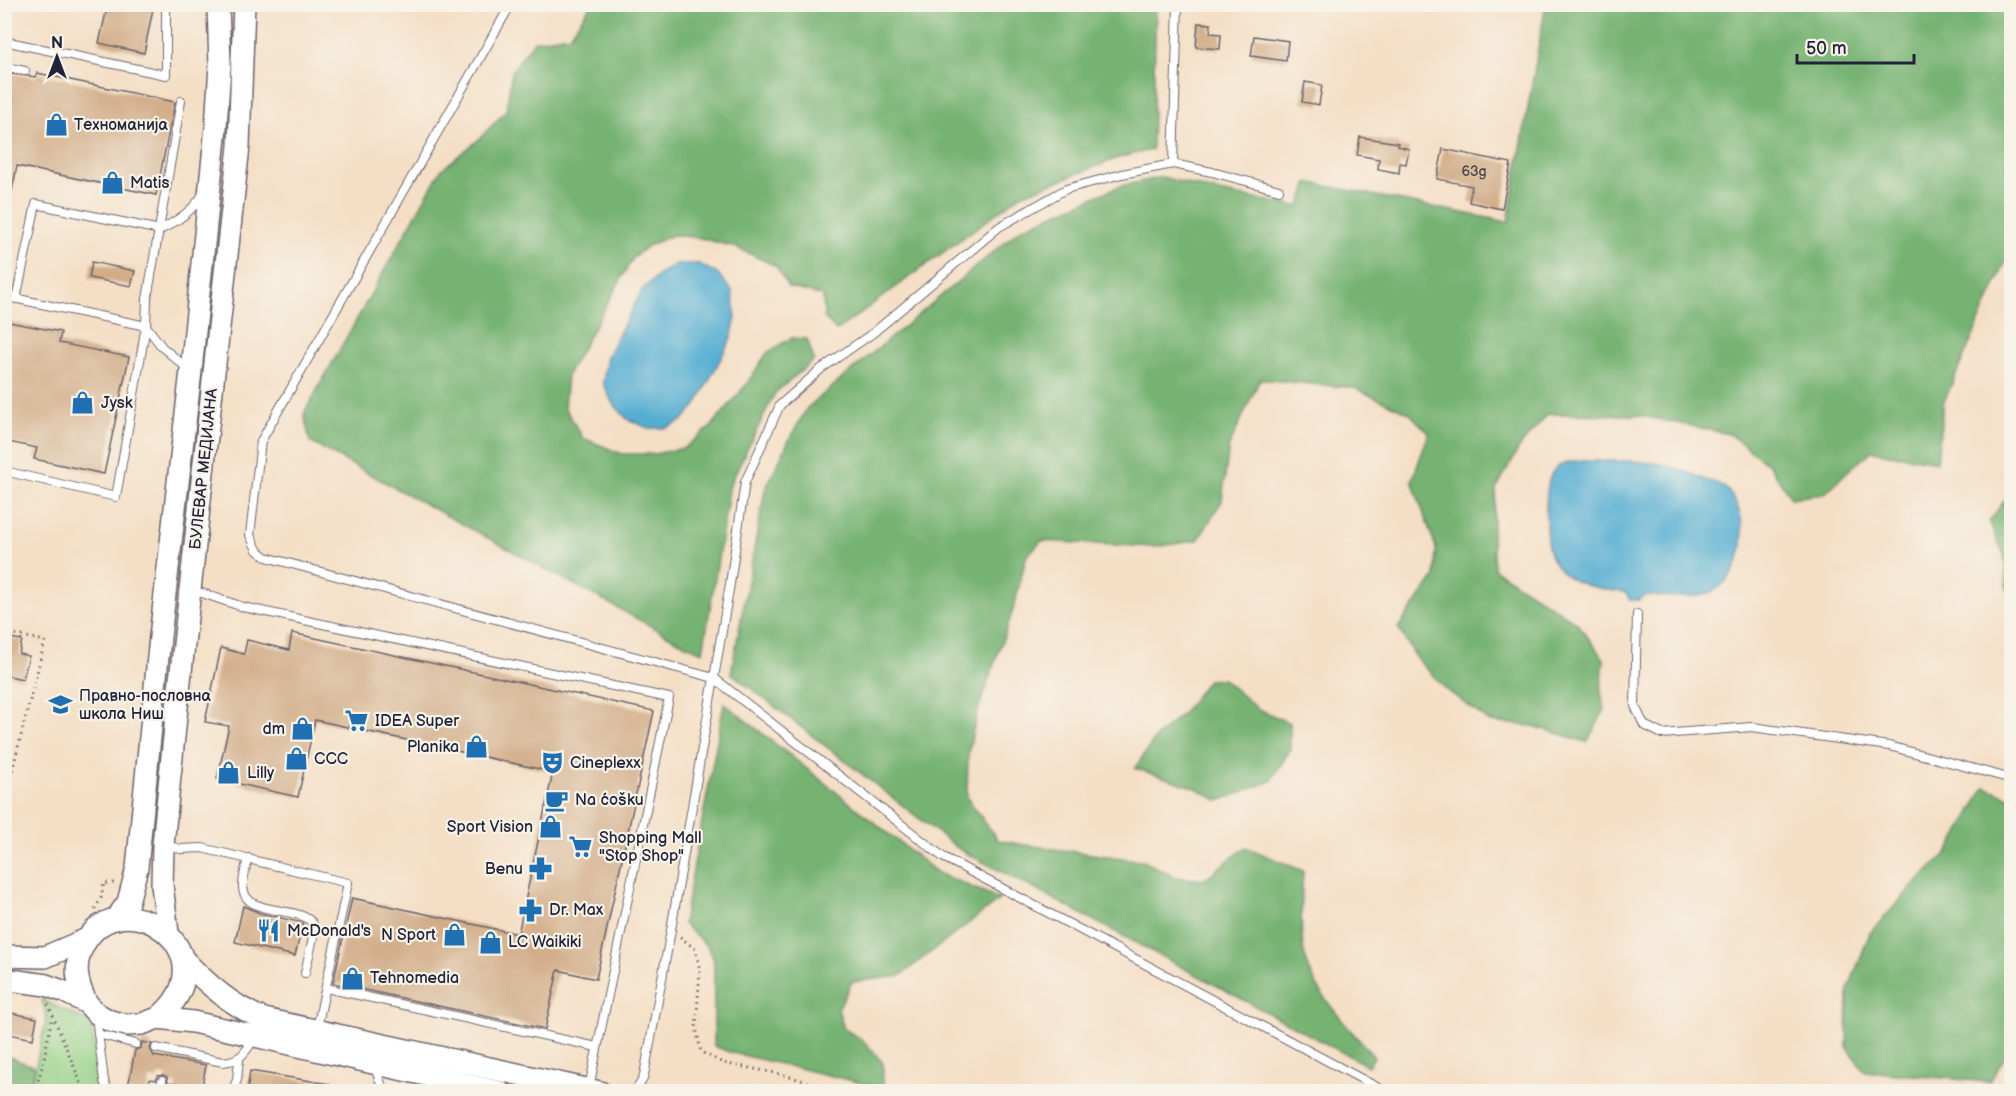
<svg xmlns="http://www.w3.org/2000/svg" width="2016" height="1096" font-family="'Balsamiq Sans',sans-serif">
  <rect width="100%" height="100%" fill="#f7f3e8"/>
  <filter id="ink" filterUnits="userSpaceOnUse"><feTurbulence type="fractalNoise" baseFrequency=".0167" numOctaves="2"/><feDisplacementMap in="SourceGraphic" scale="12" xChannelSelector="R" yChannelSelector="G"/><feConvolveMatrix kernelMatrix="1 2 1 2 8 2 1 2 1" color-interpolation-filters="sRGB"/></filter>
  <filter id="wash" filterUnits="userSpaceOnUse"><feTurbulence type="fractalNoise" baseFrequency=".008" numOctaves="4" result="noise"/><feDisplacementMap in="SourceGraphic" scale="24" xChannelSelector="R" yChannelSelector="G"/><feGaussianBlur stdDeviation="1.35" result="paint"/><feColorMatrix in="noise" values="0 0 0 0 0 0 0 0 0 0 0 0 0 0 0 0 0 1.4 0 .05"/><feComposite in="paint" operator="in"/></filter>
  <g filter="url(#wash)">
    <rect width="100%" height="100%" fill="#f4dfc6"/>
    <path fill="#93cf84" stroke="#5a7860" stroke-width="1.5" d="M42,1000L91,1023L100,1091H30L47,1017Z"/>
    <g fill="#76b272" stroke="#4c6a56" stroke-width="1.5">
      <path d="M1546,4L2011,5V250L1943,404L1937,462L1872,451L1850,469L1824,494L1791,498L1769,465L1729,434L1638,415L1548,414L1521,445L1496,489L1492,535L1494,569L1577,623L1604,659L1601,691L1604,711L1587,742L1533,726L1490,722L1447,690L1418,660L1398,628L1435,577L1436,548L1412,481L1429,433L1409,413L1355,388L1260,379L1229,446L1222,501L1198,540L1155,547L1041,541L1026,557L1014,607L977,713L968,755L967,798L998,840L1025,845L1144,861L1175,877L1203,880L1246,847L1303,871C1302,892 1300,914 1302,936C1304,985 1344,1022 1374,1057L1368,1066L959,849L731,673L765,490L788,442L807,408L1022,228L1120,186L1162,177L1223,193L1300,207L1308,182L1508,222Z"/>
      <path d="M591,5H1156L1152,150L1121,157L1021,195L836,331L824,317L823,296L788,287L776,266L735,247L701,238L673,235L647,246L633,258L567,375L564,407L583,438L622,454H654L684,448L711,427L746,385L767,353L791,338L807,339L814,360L775,393L730,484L703,652L684,644L310,442L304,413L441,170L478,140L506,111L512,71L534,41L570,35Z"/>
      <path d="M2011,491L2012,596H2011L2007,590L2005,558L1989,522Z"/>
      <path d="M1223,679L1258,709L1290,723V750L1271,781L1219,801L1196,788L1135,768L1156,737L1183,713L1208,680Z"/>
      <path d="M724,703L938,873L1000,899L900,976L852,982L838,1009L844,1029L863,1040L883,1063V1088L729,1052L714,1046V961L707,946L683,924Z"/>
      <path d="M1985,787L2011,798V1048L1989,1082L1864,1071L1847,1047L1848,990L1870,933L1914,885L1949,851Z"/>
      <path d="M4,1055L35,1067L29,1091H5Z"/>
    </g>
    <g fill="#55aed2" stroke="#3c6886" stroke-width="1.5">
      <path d="M676,264H699L718,274L732,291L736,317L731,339L696,405L682,421L666,428H648L627,419L612,402L603,383L607,356L643,289L661,273Z"/>
      <path d="M1577,461C1607,461 1639,459 1668,466C1680,469 1692,474 1703,479C1709,481 1719,483 1724,487C1754,514 1747,578 1709,593C1689,600 1665,596 1645,595L1639,600H1630L1626,593C1608,590 1584,587 1568,577C1560,571 1551,560 1549,551C1545,535 1543,479 1555,469C1561,464 1569,462 1577,461Z"/>
    </g>
    <g id="blocks">
      <g fill="#d1ac87">
        <path d="M108,4H154L144,53L99,43Z"/>
        <path d="M1198,23L1211,24L1210,33L1221,34L1220,49L1196,47Z"/>
        <path d="M1254,36L1288,41L1286,61L1251,56Z"/>
        <path d="M4,73L36,77L37,73L175,102L156,195L17,166L10,200L4,199Z"/>
        <path d="M1305,82L1322,85L1319,105L1302,102Z"/>
        <path d="M1360,137L1398,143V146L1409,149L1406,164L1400,163L1399,173L1378,169L1379,159L1357,155Z"/>
        <path d="M1443,149L1511,163L1502,209L1469,202L1472,186L1437,179Z"/>
        <path d="M92,262L135,271L131,286L89,278Z"/>
        <path d="M4,321L61,332L59,343L129,357L104,474L34,459L37,448L4,441Z"/>
        <path d="M292,633L654,711L596,979L558,970L545,1029L333,983L352,898L518,934L553,772L315,720L298,797L217,779L229,726L205,722L221,648L244,654L247,640L289,650Z"/>
        <path d="M4,637L22,640L19,654L29,656L23,679L4,675Z"/>
        <path d="M243,906L260,913L303,923L295,956L235,942Z"/>
        <path d="M6,1012L37,1018L33,1039L4,1033Z"/>
        <path d="M142,1042L152,1044L150,1049L154,1056L206,1065L201,1092H176L177,1084L168,1083L167,1077L163,1075L158,1076L156,1080L150,1079L148,1092H127L135,1050L141,1048Z"/>
        <path d="M250,1071L329,1084V1092H247Z"/>
      </g>
    </g>
  </g>
  <g filter="url(#ink)">
    <use href="#blocks" fill-opacity="0" stroke="#6c646c" stroke-width="1.5"/>
    <g fill="none" stroke-linecap="round" stroke-linejoin="round">
      <defs>
        <g id="service">
          <path d="M511,4L261,441L250,535L257,550L266,557L714,678L943,857L1386,1092"/>
          <path d="M4,41L166,75V4"/>
          <path d="M4,67L25,71"/>
          <path d="M1173,164L1178,4"/>
          <path d="M4,296L146,326L162,347L188,369"/>
          <path d="M16,299L36,204L160,230C177,221 193,211 203,194"/>
          <path d="M4,471L116,497L146,326L147,299L181,101"/>
          <path d="M191,593H202L243,607L669,698L589,1088"/>
          <path d="M1637,614L1635,706L1644,725L1662,734L1752,727L1889,746L2012,779"/>
          <path d="M164,845L181,849L202,848L348,883L317,1028"/>
          <path d="M248,858C246,867 243,877 243,886C243,918 300,904 313,924L314,933L305,973"/>
          <path d="M326,988L597,1047"/>
          <path d="M96,1016L104,1081L108,1092"/>
          <path d="M98,1034L136,1044"/>
          <path d="M156,1048L223,1062C242,1060 245,1053 255,1037"/>
          <path d="M374,1065L384,1092"/>
          <path d="M159,1092L162,1081"/>
          <path d="M232,1092L237,1080L239,1060"/>
          <path d="M635,1092L643,1079L646,1065L671,930L730,584L745,482L780,405L821,369L873,333L999,227L1066,189L1122,174L1173,164L1212,172L1279,190"/>
        </g>
        <g id="secondary">
          <path d="M116,919L128,902L137,868L160,637L191,371L216,127L220,65L218,4"/>
          <path d="M168,933L162,885L163,845L176,717L239,146L244,4"/>
          <path d="M4,956L45,957L87,939"/>
          <path d="M184,960C208,985 232,1006 264,1019L600,1092"/>
          <path d="M4,979L46,985L65,992L87,1003L96,1013L110,1021L126,1025L142,1024L158,1018L193,1022L500,1092"/>
          <path d="M87,1003C77,984 73,966 83,946C122,873 235,955 158,1018"/>
        </g>
      </defs>
      <use href="#service" stroke="#6c646c" stroke-width="10"/>
      <use href="#secondary" stroke="#6c646c" stroke-width="24"/>
      <g stroke="#6c646c" stroke-width="3" stroke-dasharray="1.5 4.5" stroke-linecap="butt">
        <path d="M4,632L45,641L8,787H4"/>
        <path d="M95,909L101,898L104,883H115"/>
        <path d="M680,937L695,949L700,970L696,1027L701,1052L723,1063L781,1074L840,1092"/>
        <path d="M48,1004L80,1081L82,1092"/>
        <path d="M35,1092L43,1064L52,1017"/>
      </g>
      <use href="#service" stroke="#fff" stroke-width="8"/>
      <use href="#secondary" stroke="#fff" stroke-width="21"/>
    </g>
  </g>
  <defs>
    <symbol id="shop-bare" viewBox="-9 -9 18 18"><path d="M-5-2.5h2.3a2.7 3.5 0 0 1 5.4 0H5L5.5 6h-11ZM-1.5-2.5h3a1.5 2.3 0 0 0-3 0Z" fill="#1f6fb2" stroke="#f7f3e8" stroke-width="2.5" paint-order="stroke"/></symbol>
    <symbol id="school-bare" viewBox="-9 -9 18 18"><path d="M0-5L7-2L0 1L-7-2ZM-4 1L0 2.5L4 1V4Q0 6-4 4Z" fill="#1f6fb2" stroke="#f7f3e8" stroke-width="2.5" paint-order="stroke"/></symbol>
    <symbol id="supermarket-bare" viewBox="-9 -9 18 18"><path d="M-6-5.5h2.5l.6 2H6L4.5 2H-2.5L-4.4-4H-6ZM-1.5 3.2a1.3 1.3 0 1 0 .1 0ZM3 3.2a1.3 1.3 0 1 0 .1 0Z" fill="#1f6fb2" stroke="#f7f3e8" stroke-width="2.5" paint-order="stroke"/></symbol>
    <symbol id="theatre-bare" viewBox="-9 -9 18 18"><path d="M-5-5.5Q0-4 5-5.5V0Q5 5 0 6Q-5 5-5 0ZM-3.3-2.5H-1v1.5H-3.3ZM1-2.5H3.3v1.5H1ZM-2.8 1Q0 5.5 2.8 1Z" fill="#1f6fb2" stroke="#f7f3e8" stroke-width="2.5" paint-order="stroke"/></symbol>
    <symbol id="cafe-bare" viewBox="-9 -9 18 18"><path d="M-5.5-4.5H6V0H3Q3 3.5 0 3.5H-2.5Q-5.5 3.5-5.5 0ZM3-3.2v2h1.7v-2ZM-6 4.5H4V6H-6Z" fill="#1f6fb2" stroke="#f7f3e8" stroke-width="2.5" paint-order="stroke"/></symbol>
    <symbol id="pharmacy-bare" viewBox="-9 -9 18 18"><path d="M-2-6h4v4h4v4h-4v4h-4v-4h-4v-4h4Z" fill="#1f6fb2" stroke="#f7f3e8" stroke-width="2.5" paint-order="stroke"/></symbol>
    <symbol id="restaurant-bare" viewBox="-9 -9 18 18"><path d="M-5-6h1v4h1v-4h1v4h1v-4h1v5L-1.5 .5V6h-2V.5L-5-1ZM5-6V6H3V1.5H1.5Q1.5-4 5-6Z" fill="#1f6fb2" stroke="#f7f3e8" stroke-width="2.5" paint-order="stroke"/></symbol>
  </defs>
  <g fill-rule="evenodd">
    <use href="#shop-bare" x="40" y="108" width="33" height="33"/>
    <use href="#shop-bare" x="96" y="166" width="33" height="33"/>
    <use href="#shop-bare" x="66" y="386" width="33" height="33"/>
    <use href="#school-bare" x="44" y="688" width="33" height="33"/>
    <use href="#supermarket-bare" x="340" y="704" width="33" height="33"/>
    <use href="#shop-bare" x="286" y="712" width="33" height="33"/>
    <use href="#shop-bare" x="460" y="730" width="33" height="33"/>
    <use href="#shop-bare" x="280" y="742" width="33" height="33"/>
    <use href="#theatre-bare" x="536" y="746" width="33" height="33"/>
    <use href="#shop-bare" x="212" y="756" width="33" height="33"/>
    <use href="#cafe-bare" x="540" y="784" width="33" height="33"/>
    <use href="#shop-bare" x="534" y="810" width="33" height="33"/>
    <use href="#supermarket-bare" x="564" y="830" width="33" height="33"/>
    <use href="#pharmacy-bare" x="524" y="852" width="33" height="33"/>
    <use href="#pharmacy-bare" x="514" y="894" width="33" height="33"/>
    <use href="#restaurant-bare" x="252" y="914" width="33" height="33"/>
    <use href="#shop-bare" x="438" y="918" width="33" height="33"/>
    <use href="#shop-bare" x="474" y="926" width="33" height="33"/>
    <use href="#shop-bare" x="336" y="962" width="33" height="33"/>
  </g>
  <g text-anchor="middle" dominant-baseline="central" stroke-width="4.5" stroke-linejoin="round" paint-order="stroke">
    <g font-size="14" fill="#4e444e">
      <text x="1474" y="171">63g</text>
    </g>
    <g font-size="16" fill="#22223b" stroke="#f7f3e8" text-anchor="start">
      <text x="74" y="125">Техноманија</text>
      <text x="130" y="183">Matis</text>
      <text x="101" y="403">Jysk</text>
      <text x="79" y="696">Правно-пословна<tspan x="79" dy="18">школа Ниш</tspan></text>
      <text x="375" y="721">IDEA Super</text>
      <text x="285" y="729" text-anchor="end">dm</text>
      <text x="459" y="747" text-anchor="end">Planika</text>
      <text x="314" y="759">CCC</text>
      <text x="570" y="763">Cineplexx</text>
      <text x="247" y="773">Lilly</text>
      <text x="575" y="800">Na ćošku</text>
      <text x="533" y="827" text-anchor="end">Sport Vision</text>
      <text x="599" y="838">Shopping Mall<tspan x="599" dy="18">"Stop Shop"</tspan></text>
      <text x="523" y="869" text-anchor="end">Benu</text>
      <text x="549" y="910">Dr. Max</text>
      <text x="287" y="931">McDonald's</text>
      <text x="436" y="935" text-anchor="end">N Sport</text>
      <text x="508" y="942">LC Waikiki</text>
      <text x="370" y="978">Tehnomedia</text>
    </g>
    <g font-size="16" fill="#22223b" stroke="#f7f3e8">
      <text transform="translate(204 469) rotate(-84)">БУЛЕВАР МЕДИЈАНА</text>
    </g>
  </g>
  <rect width="2016" height="1096" fill="none" stroke="#f7f3e8" stroke-width="24"/>
  <g transform="translate(57 57)" stroke="#f7f3e8" stroke-width="4.5" paint-order="stroke">
  <path d="M0-4.5L10 22L0 15L-10 22Z" fill="#22223b"/>
  <text y="-9" font-size="16" font-weight="bold" text-anchor="middle" fill="#22223b">N</text>
  </g>
  <path d="M1797 54v9h117v-9" fill="none" stroke="#22223b" stroke-width="3"/>
  <text x="1806" y="54" font-size="18" fill="#22223b" stroke="#f7f3e8" stroke-width="4.5" paint-order="stroke">50 m</text>
</svg>
